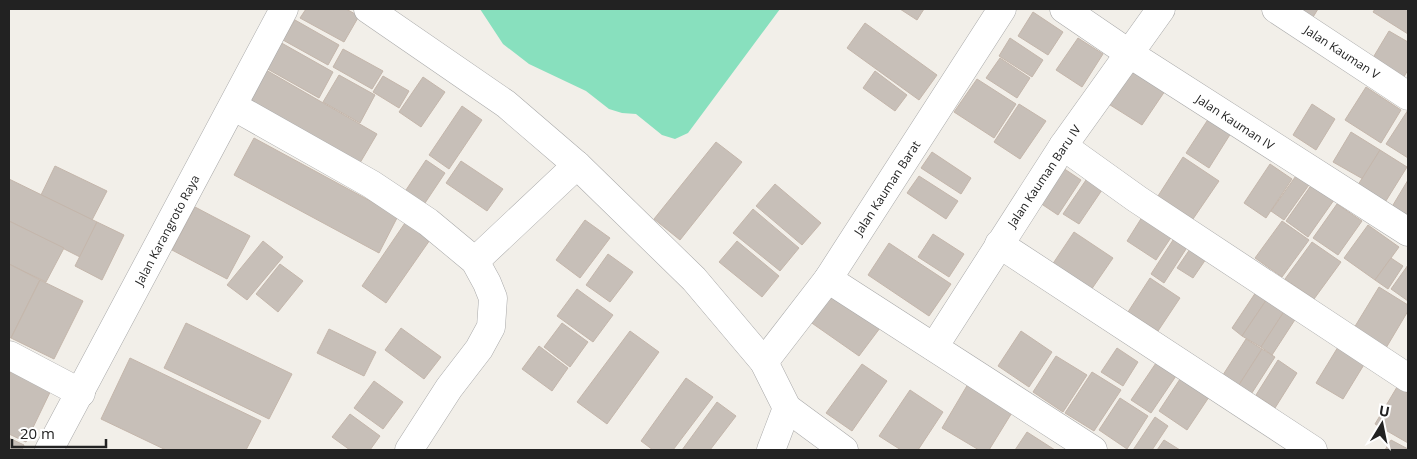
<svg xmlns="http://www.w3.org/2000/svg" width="1417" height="459" font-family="'Open Sans',sans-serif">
  <rect width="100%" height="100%" fill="#f2efe9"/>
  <path fill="#88e0be" d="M480,9H780L688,133L675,139L662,135L636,114L622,113L609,109L586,91L529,64L503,44Z"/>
  <g fill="#c7bfb8" stroke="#c4b6ab">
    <path d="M306,9H346L359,16L344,42L300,18Z"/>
    <path d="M900,9H924L917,20Z"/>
    <path d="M1289,9H1318L1310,22Z"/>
    <path d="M1375,9H1408V34L1373,12Z"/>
    <path d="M1033,12L1063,32L1048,55L1018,36Z"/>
    <path d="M295,20L339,45L328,65L283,40Z"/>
    <path d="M865,23L937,75L919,100L847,48Z"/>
    <path d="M1389,31L1408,42V70L1399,85L1368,66Z"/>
    <path d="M1010,38L1043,60L1032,77L999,56Z"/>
    <path d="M1078,38L1103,54L1082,87L1056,70Z"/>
    <path d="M278,41L333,72L319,98L264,67Z"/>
    <path d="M343,49L383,71L372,89L333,67Z"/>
    <path d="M1000,58L1030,78L1017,98L986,78Z"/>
    <path d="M1132,66L1167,88L1142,125L1107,103Z"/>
    <path d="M266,70L377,134L357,168L246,105Z"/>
    <path d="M875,71L907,95L895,111L863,88Z"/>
    <path d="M339,75L375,95L360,123L323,102Z"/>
    <path d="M383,76L409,91L399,108L373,92Z"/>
    <path d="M423,77L445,92L421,127L399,112Z"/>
    <path d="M977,79L1016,104L994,138L954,112Z"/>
    <path d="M1366,87L1401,110L1381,143L1345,120Z"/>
    <path d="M1019,104L1046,121L1020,159L994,142Z"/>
    <path d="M1312,104L1335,119L1316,150L1293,135Z"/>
    <path d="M462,106L482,120L449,169L429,155Z"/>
    <path d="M1408,110V158L1386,144Z"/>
    <path d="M1209,118L1231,133L1209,168L1186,153Z"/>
    <path d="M1351,132L1380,150L1363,179L1333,162Z"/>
    <path d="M254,138L398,216L379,253L234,175Z"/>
    <path d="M716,142L742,162L680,240L654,219Z"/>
    <path d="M1380,150L1407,167L1384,204L1356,188Z"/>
    <path d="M932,152L971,178L961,194L921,168Z"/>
    <path d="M1183,157L1219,181L1193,219L1158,196Z"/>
    <path d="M426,160L445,173L421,209L402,196Z"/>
    <path d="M461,161L503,189L487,211L446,183Z"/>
    <path d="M1270,164L1292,179L1266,218L1244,203Z"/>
    <path d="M55,166L107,191L92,220L41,195Z"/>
    <path d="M1060,166L1081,180L1058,215L1037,201Z"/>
    <path d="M1298,173L1311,182L1284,220L1271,211Z"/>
    <path d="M919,176L958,201L946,219L907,193Z"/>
    <path d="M1088,177L1104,187L1079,224L1063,214Z"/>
    <path d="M9,179L97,222L80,257L9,221Z"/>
    <path d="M1408,180V221L1390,210Z"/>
    <path d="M775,184L821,223L802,245L756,206Z"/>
    <path d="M1312,184L1334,200L1308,237L1286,221Z"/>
    <path d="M1337,204L1362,221L1338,255L1313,238Z"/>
    <path d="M195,207L250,236L227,279L172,250Z"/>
    <path d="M753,209L799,248L780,271L733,233Z"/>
    <path d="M1144,214L1174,233L1156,260L1127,241Z"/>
    <path d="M407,220L432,237L386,303L362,286Z"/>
    <path d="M585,220L610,238L580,278L556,260Z"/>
    <path d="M9,221L64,248L46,282L9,264Z"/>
    <path d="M1282,221L1309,240L1282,277L1255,258Z"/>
    <path d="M97,222L124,235L102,280L75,266Z"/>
    <path d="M1368,225L1399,247L1375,280L1344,258Z"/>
    <path d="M1074,232L1113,258L1091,290L1052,265Z"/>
    <path d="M933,234L964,254L949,277L918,257Z"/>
    <path d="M1175,237L1188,246L1164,283L1151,274Z"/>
    <path d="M263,241L283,257L247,300L227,285Z"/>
    <path d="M737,241L779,276L762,297L719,262Z"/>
    <path d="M1312,242L1341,262L1314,299L1285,279Z"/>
    <path d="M889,243L951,284L929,316L868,275Z"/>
    <path d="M1190,249L1206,259L1193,278L1177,268Z"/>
    <path d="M608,254L633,272L610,302L586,285Z"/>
    <path d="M1391,258L1403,266L1388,289L1375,280Z"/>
    <path d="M9,264L40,280L11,338L9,337Z"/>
    <path d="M280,264L303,281L278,312L256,294Z"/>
    <path d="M1408,265V301L1391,289Z"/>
    <path d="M1150,278L1180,298L1158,331L1128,312Z"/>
    <path d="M40,280L83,301L54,359L11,338Z"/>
    <path d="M830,286L883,324L859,356L806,319Z"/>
    <path d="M1379,287L1408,305V311L1386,348L1354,328Z"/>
    <path d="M577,289L613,315L593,342L557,316Z"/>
    <path d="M1258,289L1269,296L1242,336L1232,328Z"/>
    <path d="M1269,296L1287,307L1261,347L1242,336Z"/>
    <path d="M1287,307L1298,315L1272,355L1261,347Z"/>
    <path d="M186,323L292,374L269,419L164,368Z"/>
    <path d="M562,323L588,342L570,367L544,347Z"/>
    <path d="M401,328L441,357L424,379L385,350Z"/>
    <path d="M329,329L376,352L364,376L317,353Z"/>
    <path d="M630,331L659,352L607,424L577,402Z"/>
    <path d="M1021,331L1052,352L1029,387L998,366Z"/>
    <path d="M1246,339L1262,349L1237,388L1221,378Z"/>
    <path d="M539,346L568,368L552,391L522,369Z"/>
    <path d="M1338,347L1365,363L1343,399L1316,383Z"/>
    <path d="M1117,348L1138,362L1123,386L1101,372Z"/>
    <path d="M1262,349L1275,357L1250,396L1237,388Z"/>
    <path d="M1056,356L1087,375L1063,412L1033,392Z"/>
    <path d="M130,358L261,421L246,450H166L101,419Z"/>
    <path d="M1278,360L1297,373L1275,408L1256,395Z"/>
    <path d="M1156,363L1176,376L1151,413L1131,400Z"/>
    <path d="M862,364L887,381L852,431L826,413Z"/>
    <path d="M14,365L54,384L26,442L9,434V376Z"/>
    <path d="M1092,372L1121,390L1094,431L1065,413Z"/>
    <path d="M1182,376L1211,394L1187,430L1159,411Z"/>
    <path d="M686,378L713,397L673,450H653L641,441Z"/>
    <path d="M374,381L403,402L383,429L354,408Z"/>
    <path d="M968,384L1013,411L989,450H979L942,428Z"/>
    <path d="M1397,387L1408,393V443L1375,424Z"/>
    <path d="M910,390L943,412L918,450H901L879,436Z"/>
    <path d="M1120,398L1148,416L1127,449L1099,430Z"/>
    <path d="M717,402L736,416L710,450H682Z"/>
    <path d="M350,414L380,436L370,450H350L332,437Z"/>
    <path d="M1155,417L1168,426L1152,450H1133Z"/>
    <path d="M1027,432L1055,450H1015Z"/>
    <path d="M9,438L24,445L22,450H9Z"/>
    <path d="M1164,440L1180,450H1157Z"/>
    <path d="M1391,440L1408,449V450H1385Z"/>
  </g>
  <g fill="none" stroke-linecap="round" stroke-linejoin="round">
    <defs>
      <g id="street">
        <path d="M368,9L506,104L577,165L694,279L764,362L787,408L844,450"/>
        <path d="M1064,9L1130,54L1408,232"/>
        <path d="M1276,9L1408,96"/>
        <path d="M233,106L371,184L428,222L475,261L487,283L493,298L491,327L479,349L449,388L409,450"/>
        <path d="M1063,146L1137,199L1408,378"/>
        <path d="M999,244L1313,450"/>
        <path d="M475,261L577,165"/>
        <path d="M828,279L1093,450"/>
        <path d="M934,347L1063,146L1161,9"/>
        <path d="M9,355L81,393"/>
        <path d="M764,362L828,279L1002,9"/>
        <path d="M49,450L284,9"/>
        <path d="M771,450L787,408"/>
      </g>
    </defs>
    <use href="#street" stroke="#a9a9a9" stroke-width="29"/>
    <use href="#street" stroke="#fff" stroke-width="28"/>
  </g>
  <g text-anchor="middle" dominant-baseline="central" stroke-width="5" stroke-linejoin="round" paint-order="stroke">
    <g font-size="12" fill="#222" stroke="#fff">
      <text transform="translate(1342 52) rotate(33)">Jalan Kauman V</text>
      <text transform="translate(1235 122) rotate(33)">Jalan Kauman IV</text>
      <text transform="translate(1044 176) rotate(-56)">Jalan Kauman Baru IV</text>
      <text transform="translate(887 188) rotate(-57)">Jalan Kauman Barat</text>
      <text transform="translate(167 230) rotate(-62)">Jalan Karangroto Raya</text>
    </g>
  </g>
  <rect width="1417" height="459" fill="none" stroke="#222222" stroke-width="20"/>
  <g transform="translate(1382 424) rotate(10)" stroke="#ffffff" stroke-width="4" paint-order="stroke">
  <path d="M0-4L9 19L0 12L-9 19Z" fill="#222222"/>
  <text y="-8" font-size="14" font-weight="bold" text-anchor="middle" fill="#222222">U</text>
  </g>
  <path d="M12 439v8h94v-8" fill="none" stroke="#222222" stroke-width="2.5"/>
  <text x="20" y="439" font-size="15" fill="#222222" stroke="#ffffff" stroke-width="4" paint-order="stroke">20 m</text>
</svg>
